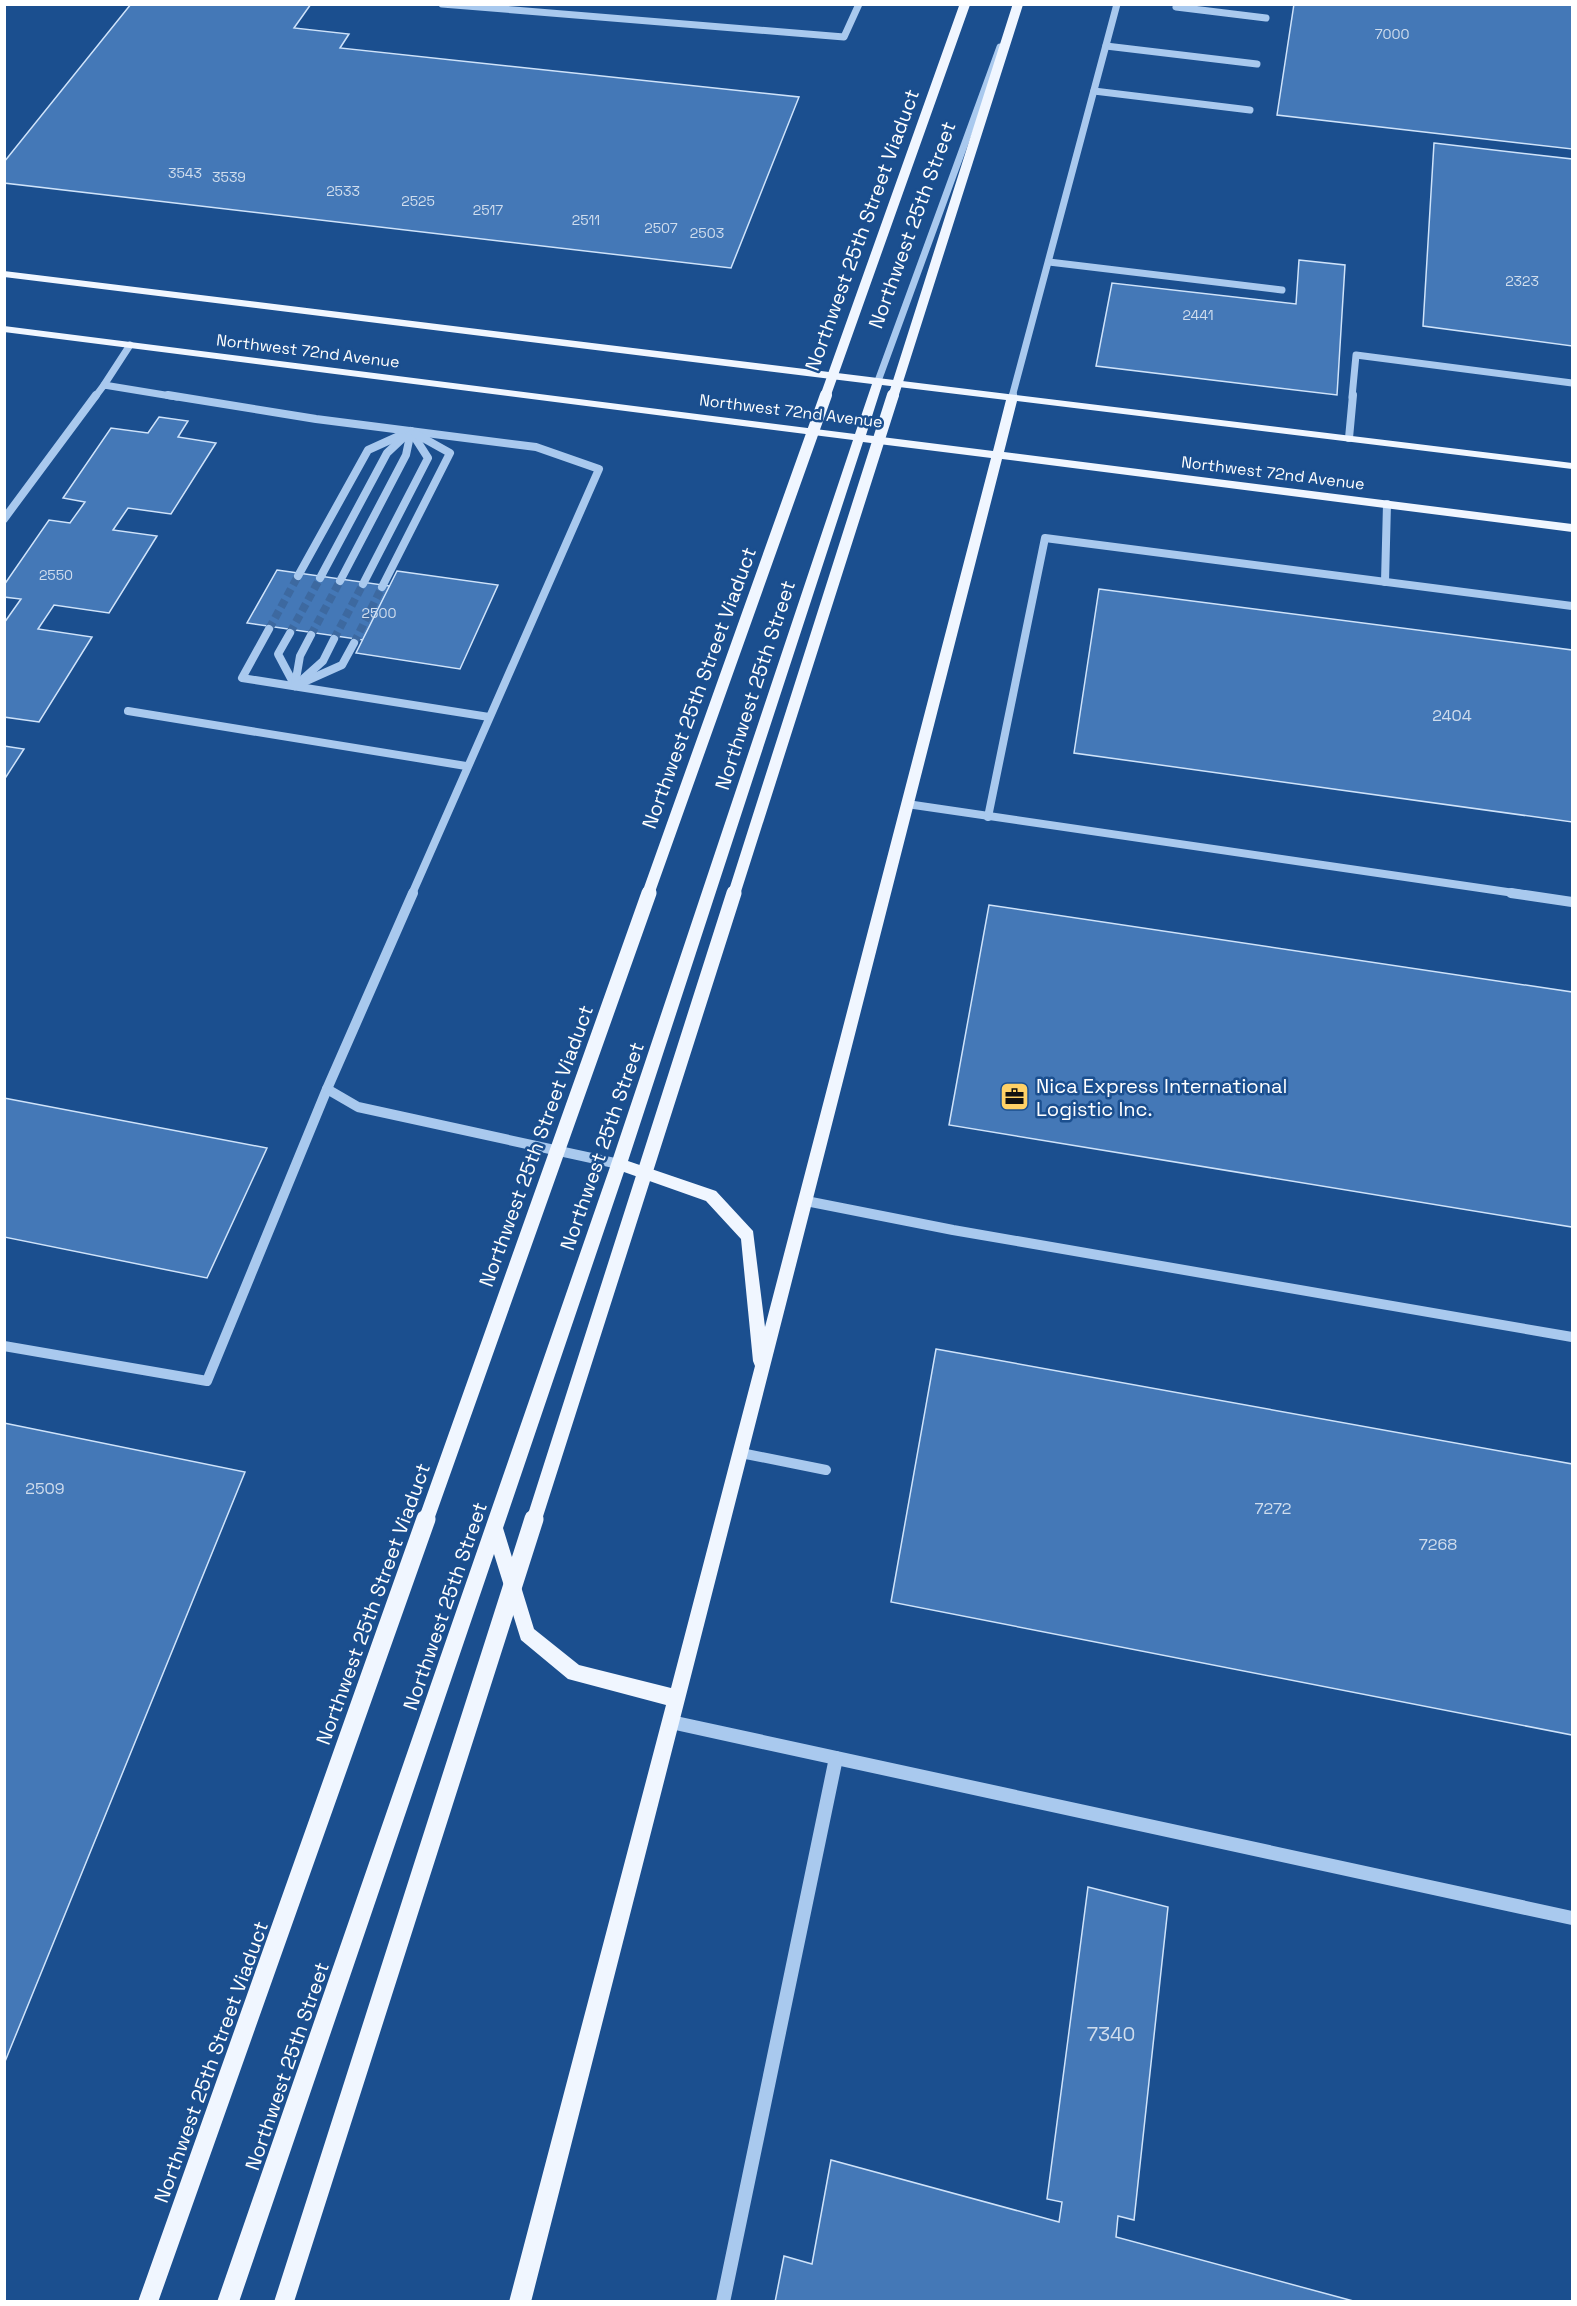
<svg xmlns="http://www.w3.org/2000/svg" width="1577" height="2306" font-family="'Space Grotesk',sans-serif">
  <rect width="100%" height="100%" fill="#1b4f8f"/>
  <g fill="#4478b7" stroke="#cfe3fa" stroke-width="1.5">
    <path d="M131,4H311L294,28L349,34L340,48L799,97L731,268L4,183V162Z"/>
    <path d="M1294,4H1572V149L1277,115Z"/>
    <path d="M1434,143L1572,159V346L1423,326Z"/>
    <path d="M1299,260L1345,265L1337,395L1096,366L1112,283L1296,304Z"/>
    <path d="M159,417L188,421L178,437L216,443L171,514L128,508L113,530L157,536L109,613L54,605L38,629L92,637L39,722L4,717V623L21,599L4,597V585L49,520L70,523L85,502L63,498L111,428L148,433Z"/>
    <path d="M277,570L390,586L363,640L247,623Z"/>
    <path d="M397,571L498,585L460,669L356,653Z"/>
    <path d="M1099,589L1572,650V822L1074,753Z"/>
    <path d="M4,746L24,749L4,780Z"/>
    <path d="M989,905L1572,992V1227L949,1125Z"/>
    <path d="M4,1098L267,1148L207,1278L4,1237Z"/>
    <path d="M936,1349L1572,1464V1735L891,1602Z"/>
    <path d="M4,1423L245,1472L4,2064Z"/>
    <path d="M1088,1887L1168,1907L1134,2220L1118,2216L1116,2237L1357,2302H775L784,2256L812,2264L831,2160L1059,2222L1062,2202L1047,2199Z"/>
  </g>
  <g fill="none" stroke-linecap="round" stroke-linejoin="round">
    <g stroke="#3d69a0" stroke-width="8" stroke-dasharray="8 4.5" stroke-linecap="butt">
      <path d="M269,629L298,576"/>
      <path d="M290,633L320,578"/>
      <path d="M311,635L340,581"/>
      <path d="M334,639L363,584"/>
      <path d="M354,643L382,587"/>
    </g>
    <g stroke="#a9c9ee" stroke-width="7">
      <path d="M442,4L844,37L859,4"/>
      <path d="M1177,4L1176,7L1266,18"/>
      <path d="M1106,46L1257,64"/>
      <path d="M1094,91L1250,110"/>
      <path d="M1049,262L1282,290"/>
      <path d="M878,381L1000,47"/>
      <path d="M104,385L130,345"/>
      <path d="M95,397L104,385L177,397"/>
      <path d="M1012,397L1117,4"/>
      <path d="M1352,397L1356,355L1572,383"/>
    </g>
    <g stroke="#a9c9ee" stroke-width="8">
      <path d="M168,395L316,419L536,447L599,469L412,894"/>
      <path d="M1012,398L1013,395"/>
      <path d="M1349,438L1353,395"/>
      <path d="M4,519L96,395"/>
      <path d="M298,576L368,450L410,431"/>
      <path d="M320,578L387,453L404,437"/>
      <path d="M340,581L406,455L411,431"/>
      <path d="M1385,582L1387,504"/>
      <path d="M363,584L428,458L412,433"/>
      <path d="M382,587L450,453L416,434"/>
      <path d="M269,629L242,678L489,717"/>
      <path d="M290,633L278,654L295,686"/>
      <path d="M304,678L323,661L334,639"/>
      <path d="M295,685L300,656L311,635"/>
      <path d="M295,686L342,665L354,643"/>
      <path d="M128,711L466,766"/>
      <path d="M907,804L1521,894"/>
      <path d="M988,817L1045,538L1572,606"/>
    </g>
    <g stroke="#a9c9ee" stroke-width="10">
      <path d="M1511,893L1572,902"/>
      <path d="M327,1089L358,1107L619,1164"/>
      <path d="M806,1201L953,1230L1572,1337"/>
      <path d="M4,1346L207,1381L327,1089L413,893"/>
      <path d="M741,1453L826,1470"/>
    </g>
    <g stroke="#a9c9ee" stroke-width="14">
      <path d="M671,1722L1572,1918"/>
      <path d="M723,2302L836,1758"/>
    </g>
    <path fill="#f0f6ff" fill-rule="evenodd" d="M4,271L1572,463V469L1017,401L1004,452L1572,524V532L1002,459L531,2302H509L666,1705L568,1679L521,1640L494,1554L239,2302H217L611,1164L853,440L4,332V326L855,434L872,384L4,277ZM882,385L1006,400L993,451L866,435ZM863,442L991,458L765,1327L753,1231L716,1191L628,1161ZM624,1172L706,1201L741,1239L753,1361L755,1366L671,1688L579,1665L534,1629L503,1528Z"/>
    <g stroke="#f0f6ff" stroke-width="10">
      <path d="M825,397L965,4"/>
      <path d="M893,397L1018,4"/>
    </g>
    <g stroke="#f0f6ff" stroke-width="12">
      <path d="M648,894L826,395"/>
      <path d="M734,894L893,395"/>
    </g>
    <g stroke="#f0f6ff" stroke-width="15">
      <path d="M426,1520L649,893"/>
      <path d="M534,1520L734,893"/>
    </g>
    <g stroke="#f0f6ff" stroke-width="19">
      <path d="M148,2302L426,1519"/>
      <path d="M284,2302L534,1519"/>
    </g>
  </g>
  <defs>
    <symbol id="office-square" viewBox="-11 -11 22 22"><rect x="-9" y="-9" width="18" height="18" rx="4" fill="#ffd166" stroke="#1b4f8f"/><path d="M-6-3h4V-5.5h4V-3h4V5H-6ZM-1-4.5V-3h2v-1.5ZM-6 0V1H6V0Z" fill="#111"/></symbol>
  </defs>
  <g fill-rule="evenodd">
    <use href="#office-square" x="998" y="1080" width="33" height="33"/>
  </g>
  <g text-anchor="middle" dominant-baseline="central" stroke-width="5" stroke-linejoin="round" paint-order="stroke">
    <g font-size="14" fill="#d0dded">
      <text x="1392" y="34">7000</text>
      <text x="185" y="173">3543</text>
      <text x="229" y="177">3539</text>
      <text x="343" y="191">2533</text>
      <text x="418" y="201">2525</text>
      <text x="488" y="210">2517</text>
      <text x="586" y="220">2511</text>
      <text x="661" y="228">2507</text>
      <text x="707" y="233">2503</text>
      <text x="1522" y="281">2323</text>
      <text x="1198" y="315">2441</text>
      <text x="56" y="575">2550</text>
      <text x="379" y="613">2500</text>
    </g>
    <g font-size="16" fill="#fff" stroke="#1b4f8f">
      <text transform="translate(308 351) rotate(7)">Northwest 72nd Avenue</text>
      <text transform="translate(791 411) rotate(7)">Northwest 72nd Avenue</text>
      <text transform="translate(1273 473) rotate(7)">Northwest 72nd Avenue</text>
    </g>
    <g font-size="16" fill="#d0dded">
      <text x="1452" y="715">2404</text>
      <text x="45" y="1488">2509</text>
      <text x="1273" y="1508">7272</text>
      <text x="1438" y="1544">7268</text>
    </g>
    <g font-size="20" fill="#fff" stroke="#1b4f8f">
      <text transform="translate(912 225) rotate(-70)">Northwest 25th Street</text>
      <text transform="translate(862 230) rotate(-70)">Northwest 25th Street Viaduct</text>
      <text transform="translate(755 685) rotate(-72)">Northwest 25th Street</text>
      <text transform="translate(699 688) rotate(-70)">Northwest 25th Street Viaduct</text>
      <text transform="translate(536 1146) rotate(-70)">Northwest 25th Street Viaduct</text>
      <text transform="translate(602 1146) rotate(-71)">Northwest 25th Street</text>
      <text transform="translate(373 1604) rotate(-70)">Northwest 25th Street Viaduct</text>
      <text transform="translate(445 1606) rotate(-71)">Northwest 25th Street</text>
      <text transform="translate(211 2062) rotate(-70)">Northwest 25th Street Viaduct</text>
      <text transform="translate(287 2066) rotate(-71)">Northwest 25th Street</text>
    </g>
    <g font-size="20" fill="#fff" stroke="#1b4f8f" text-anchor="start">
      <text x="1036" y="1086">Nica Express International<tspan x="1036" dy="23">Logistic Inc.</tspan></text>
    </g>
    <g font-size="20" fill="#d0dded">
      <text x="1111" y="2034">7340</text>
    </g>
  </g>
  <rect width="1577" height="2306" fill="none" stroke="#ffffff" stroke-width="12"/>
</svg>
